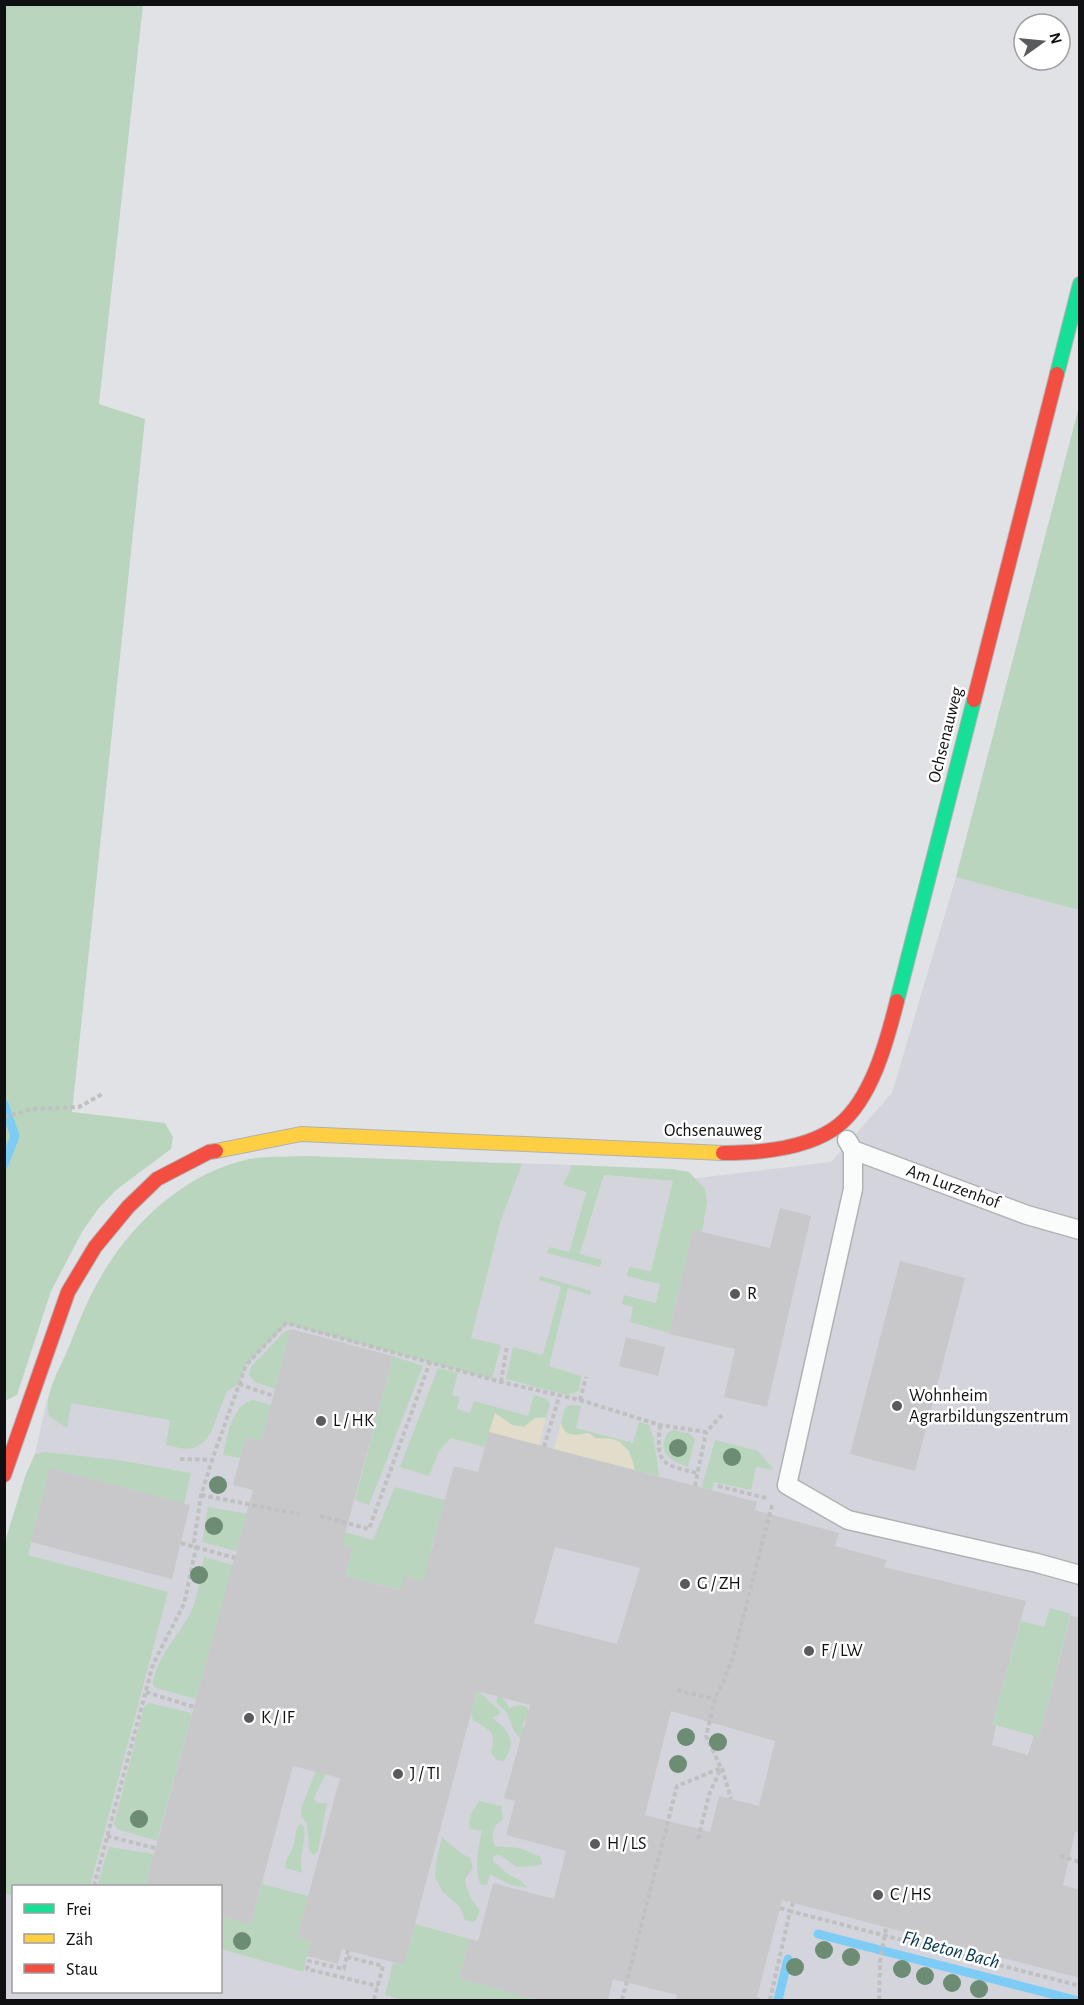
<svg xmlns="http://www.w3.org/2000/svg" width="1084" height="2005" font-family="'Alegreya Sans',sans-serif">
  <rect width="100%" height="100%" fill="#e1e2e6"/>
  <path fill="#d4d4dd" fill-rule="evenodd" d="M1079,407V2000H5V1545L26,1474L35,1454L47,1400L82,1315L99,1280L119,1249L144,1221L173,1195L208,1173L304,1156L572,1165L563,1185L586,1191L569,1252L549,1247L601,1260L580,1255L604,1175L673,1181L831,1162L892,1093L956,877ZM14,1886H220V1992H14Z"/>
  <g fill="#bad5bd">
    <path d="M5,5H143L99,404L145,419L72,1112L165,1123L173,1137L171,1149L116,1190L98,1209L82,1232L51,1291L17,1395L5,1401Z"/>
    <path d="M1079,407V910L956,877Z"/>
    <path d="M304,1156L522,1164L501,1220L471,1338L501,1345L492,1379L287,1324L246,1365L239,1384L227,1391L211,1432L205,1441L194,1448L185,1449L166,1445L170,1420L71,1403L67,1428L49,1416C43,1394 61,1367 69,1347C78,1324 87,1301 99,1280C131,1223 185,1173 249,1159C266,1156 286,1157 304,1156Z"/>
    <path d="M572,1165L672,1169L689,1172L705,1189L707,1202L702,1232L693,1230L669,1333L630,1322L633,1307L622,1304L624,1295L656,1303L660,1284L627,1276L629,1267L651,1271L673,1181L604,1175L580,1254L602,1260L600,1267L547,1253L549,1247L569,1252L586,1192L563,1185Z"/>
    <path d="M540,1276L591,1291L590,1295L568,1288L549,1366L581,1376L579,1391L567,1395L506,1379L513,1347L543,1355L561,1287L539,1280Z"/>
    <path d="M291,1329L275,1389L254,1382L249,1374L251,1367L283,1333Z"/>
    <path d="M393,1356L423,1366L369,1505L355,1500Z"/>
    <path d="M438,1368L458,1373L452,1395L460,1397L457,1409L470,1413L474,1401L528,1416L534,1395L547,1399L550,1404L546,1418L540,1417L524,1427L512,1425L495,1413L485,1447L451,1438L439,1451L429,1476L400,1467Z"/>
    <path d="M253,1400L271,1405L261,1441L246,1437L240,1458L223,1455C228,1435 230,1407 253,1400Z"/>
    <path d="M573,1405L581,1406L576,1428L633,1443L639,1422L649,1425L654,1440L659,1476L635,1470L629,1450L615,1440L567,1434L563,1430L561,1423L565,1409L568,1406Z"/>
    <path d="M673,1430L690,1434L695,1439L688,1467C671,1461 657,1454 667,1433Z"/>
    <path d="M715,1440L758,1451L774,1470L756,1467L751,1490L714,1482L712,1490L702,1487Z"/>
    <path d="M45,1452L118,1460L191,1473L184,1504L50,1468L28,1555L168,1592L90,1886H14L13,1896L5,1894L4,1545L26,1474L35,1454Z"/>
    <path d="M395,1487L445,1500L430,1553L442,1600L345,1576L353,1548L313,1537L317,1524L373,1540Z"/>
    <path d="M208,1507L296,1522L246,1519L236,1551L202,1542Z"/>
    <path d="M204,1557L233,1565L196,1699L156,1688L153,1686C153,1662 180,1633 191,1612C199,1596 200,1574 204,1557Z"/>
    <path d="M1050,1608L1071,1614L1039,1737L992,1724L1021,1621L1044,1627Z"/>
    <path d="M477,1690L499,1710L500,1714L492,1718C511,1732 517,1741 504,1761L497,1760L491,1753C497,1732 489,1729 473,1720L471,1714Z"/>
    <path d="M498,1696L502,1697L510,1708C516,1705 522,1704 528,1708V1713L522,1726L527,1730L521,1739L514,1731L507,1713L496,1702Z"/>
    <path d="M149,1703L192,1713L157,1841L117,1829L114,1824L144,1707Z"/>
    <path d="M318,1765L328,1769L314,1798L317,1803H327L318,1851L314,1855L309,1851L307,1823L302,1817L301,1809Z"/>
    <path d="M479,1801L501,1806L503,1819C493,1826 490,1835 495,1846L520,1848L541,1857L542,1865L517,1867L500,1855L493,1856V1861L508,1874L521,1881L528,1888L511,1885L490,1874L487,1885L480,1884C474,1866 478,1849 482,1831L470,1829C467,1818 473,1810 479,1801Z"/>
    <path d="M300,1824L304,1826C307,1841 297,1861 303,1873L285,1868C286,1856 292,1854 294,1844C296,1836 294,1831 300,1824Z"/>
    <path d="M442,1837L459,1852L470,1858L473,1868L465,1879C467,1892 471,1900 480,1910L476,1920L472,1922L465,1920L460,1907L442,1891L435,1877L436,1863Z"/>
    <path d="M109,1847L154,1854L145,1886H97Z"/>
    <path d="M262,1884L308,1896L297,1937L311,1941L303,1972L221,1949L220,1916L251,1924Z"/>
    <path d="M415,1924L470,1939L459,1978L541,2000H405L385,1995L393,1963L404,1965Z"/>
  </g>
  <g fill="#e2dcca">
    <path d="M495,1413L512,1425L524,1427L535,1418H546L539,1446L489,1432Z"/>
    <path d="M561,1423C565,1438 576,1435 589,1433L596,1439C601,1439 608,1438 612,1439C626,1442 632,1457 635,1470L554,1450Z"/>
  </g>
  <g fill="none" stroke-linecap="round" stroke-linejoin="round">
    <g stroke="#7cccf5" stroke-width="9">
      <path d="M4,1104L15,1136L4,1164"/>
      <path d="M818,1934L1075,2000"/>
      <path d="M778,2000L788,1959"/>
    </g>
  </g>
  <g fill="#c8c8cb" fill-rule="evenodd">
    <path d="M780,1208L811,1216L767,1407L724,1397L735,1349L669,1334L693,1230L770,1248Z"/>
    <path d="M900,1261L965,1278L915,1471L850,1454Z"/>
    <path d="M291,1329L393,1356L342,1545L353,1548L345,1576L400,1590L404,1576L423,1581L454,1466L478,1472L489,1432L757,1502L755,1510L839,1533L835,1546L887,1560L884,1567L1026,1601L992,1724L996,1726L992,1745L1028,1755L1034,1735L1039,1737L1071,1616L1080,1617V1833L1075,1832L1063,1885L1080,1890V1978L782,1900L756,2001H676L677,1995L613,1979L608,2001H541L459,1978L470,1939L478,1941L493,1883L554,1899L566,1851L506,1835L515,1801L504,1798L530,1705L477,1691L404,1965L342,1949L338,1964L307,1956L311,1941L297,1937L340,1778L293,1766L251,1924L220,1916V1887H145L253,1490L233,1485L240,1458L246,1437L261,1441ZM555,1547L640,1568L617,1644L534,1623ZM671,1711L775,1741L759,1806L719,1796L710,1832L645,1815Z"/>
    <path d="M626,1337L665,1347L658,1376L619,1366Z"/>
    <path d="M50,1468L190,1505L172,1579L31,1542Z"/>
  </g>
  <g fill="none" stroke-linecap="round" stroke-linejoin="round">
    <defs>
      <g id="lane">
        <path d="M847,1140L853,1150L1027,1215L1080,1230"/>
        <path d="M853,1150V1189L787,1485L848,1520L1037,1563L1080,1575"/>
      </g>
      <g id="fast">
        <path d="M1057,374L1080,284"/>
        <path d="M897,1001L974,700"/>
      </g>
      <path id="slow" d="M216,1151L301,1134L723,1153"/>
      <g id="jam">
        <path d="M974,700L1057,374"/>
        <path d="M723,1153C760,1153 809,1149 839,1125C872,1098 887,1041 897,1001"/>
        <path d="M4,1475L68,1292L95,1247L128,1207L157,1179L209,1152L216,1151"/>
      </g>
    </defs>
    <use href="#lane" stroke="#b1b1b3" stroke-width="21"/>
    <use href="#fast" stroke="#b1b1b3" stroke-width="16"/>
    <use href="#slow" stroke="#b1b1b3" stroke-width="16"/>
    <use href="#jam" stroke="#b1b1b3" stroke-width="16"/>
    <g stroke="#c0c0c1" stroke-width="4" stroke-dasharray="4.5 3" stroke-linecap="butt">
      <path d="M4,1117L32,1109L79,1107L104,1093"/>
      <path d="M501,1382L507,1346"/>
      <path d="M239,1384L273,1396"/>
      <path d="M580,1400L586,1377"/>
      <path d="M660,1425C656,1464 661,1464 697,1473"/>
      <path d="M544,1447L559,1397"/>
      <path d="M180,1459L212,1460"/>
      <path d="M695,1486L706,1432"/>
      <path d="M718,1486L766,1498"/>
      <path d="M201,1495L299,1514"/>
      <path d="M320,1516L369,1529L430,1362"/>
      <path d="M181,1543L235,1558"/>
      <path d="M677,1690L715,1699"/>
      <path d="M146,1692L194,1707"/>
      <path d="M722,1768L731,1799"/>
      <path d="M107,1836L155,1848"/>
      <path d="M698,1839L709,1795L721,1768"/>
      <path d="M1060,1856L1080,1862"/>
      <path d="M94,1886L153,1664L184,1604L196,1548L194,1542L201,1495L212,1460L246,1365L286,1323L501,1382L580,1400L660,1425L706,1432L722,1415"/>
      <path d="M780,1908L790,1911L793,1903"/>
      <path d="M348,1950L344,1969L309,1961L307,1969L378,1986"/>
      <path d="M347,1957L383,1966L374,2000"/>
      <path d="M622,2000L677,1786L721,1768L706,1736L715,1699L732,1661L772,1505"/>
      <path d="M756,2000H760"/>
      <path d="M770,2000L790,1911L1080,1986"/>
      <path d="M879,2000L880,1962L886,1928"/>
    </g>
    <use href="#lane" stroke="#fafbfb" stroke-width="18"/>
    <use href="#fast" stroke="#16e098" stroke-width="14"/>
    <use href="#slow" stroke="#ffcf43" stroke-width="14"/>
    <use href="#jam" stroke="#f24e42" stroke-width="14"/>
  </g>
  <g fill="#6c8c74">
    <circle cx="678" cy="1448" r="9"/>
    <circle cx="732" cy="1457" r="9"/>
    <circle cx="218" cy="1485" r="9"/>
    <circle cx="214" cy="1526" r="9"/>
    <circle cx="199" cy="1575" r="9"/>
    <circle cx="686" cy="1737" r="9"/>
    <circle cx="718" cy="1742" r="9"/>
    <circle cx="678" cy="1764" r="9"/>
    <circle cx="139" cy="1819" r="9"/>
    <circle cx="242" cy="1941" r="9"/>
    <circle cx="824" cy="1950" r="9"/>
    <circle cx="851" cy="1957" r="9"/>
    <circle cx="795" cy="1967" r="9"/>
    <circle cx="902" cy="1969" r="9"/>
    <circle cx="925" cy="1976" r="9"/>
    <circle cx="952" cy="1983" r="9"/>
    <circle cx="979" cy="1989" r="9"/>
  </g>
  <g fill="#595a5c" stroke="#fff" stroke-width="2">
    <circle cx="735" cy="1294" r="6"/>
    <circle cx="897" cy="1406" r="6"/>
    <circle cx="321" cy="1421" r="6"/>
    <circle cx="685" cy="1584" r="6"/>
    <circle cx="809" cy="1651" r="6"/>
    <circle cx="249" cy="1718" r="6"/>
    <circle cx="398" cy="1774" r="6"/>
    <circle cx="595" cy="1844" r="6"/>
    <circle cx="878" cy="1895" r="6"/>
  </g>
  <g text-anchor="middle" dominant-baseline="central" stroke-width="5" stroke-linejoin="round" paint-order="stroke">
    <g font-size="18" fill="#101012" stroke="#fff">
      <text transform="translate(946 735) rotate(-76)">Ochsenauweg</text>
      <text x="713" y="1131">Ochsenauweg</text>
      <text transform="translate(953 1187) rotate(20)">Am Lurzenhof</text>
    </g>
    <g font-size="18" fill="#101012" stroke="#fff" text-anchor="start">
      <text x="747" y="1294">R</text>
      <text x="909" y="1396">Wohnheim<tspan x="909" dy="21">Agrarbildungszentrum</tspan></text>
      <text x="333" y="1421">L / HK</text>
      <text x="697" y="1584">G / ZH</text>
      <text x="821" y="1651">F / LW</text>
      <text x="261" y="1718">K / IF</text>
      <text x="410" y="1774">J / TI</text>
      <text x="607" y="1844">H / LS</text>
      <text x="890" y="1895">C / HS</text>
    </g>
    <g font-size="20" font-style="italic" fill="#00344a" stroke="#fff">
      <text transform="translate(951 1950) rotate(15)">Fh Beton Bach</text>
    </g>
  </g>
  <rect width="1084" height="2005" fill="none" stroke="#101012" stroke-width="12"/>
  <rect x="12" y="1885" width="210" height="108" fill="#ffffff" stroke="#9f9fa0" stroke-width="1.5"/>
  <rect x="24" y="1904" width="30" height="9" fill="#16e098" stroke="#9f9fa0" stroke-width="1.5"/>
  <text x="66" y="1915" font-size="18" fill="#101012">Frei</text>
  <rect x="24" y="1934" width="30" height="9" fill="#ffcf43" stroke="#9f9fa0" stroke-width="1.5"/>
  <text x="66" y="1945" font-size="18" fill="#101012">Zäh</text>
  <rect x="24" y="1964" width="30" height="9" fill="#f24e42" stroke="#9f9fa0" stroke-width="1.5"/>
  <text x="66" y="1975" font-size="18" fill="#101012">Stau</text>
  <g transform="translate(1042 42) rotate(75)"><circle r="28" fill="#ffffff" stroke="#9f9fa0" stroke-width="1.5"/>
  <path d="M0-4.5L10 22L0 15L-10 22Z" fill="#595a5c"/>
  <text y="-9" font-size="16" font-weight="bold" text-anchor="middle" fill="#101012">N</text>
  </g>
</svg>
